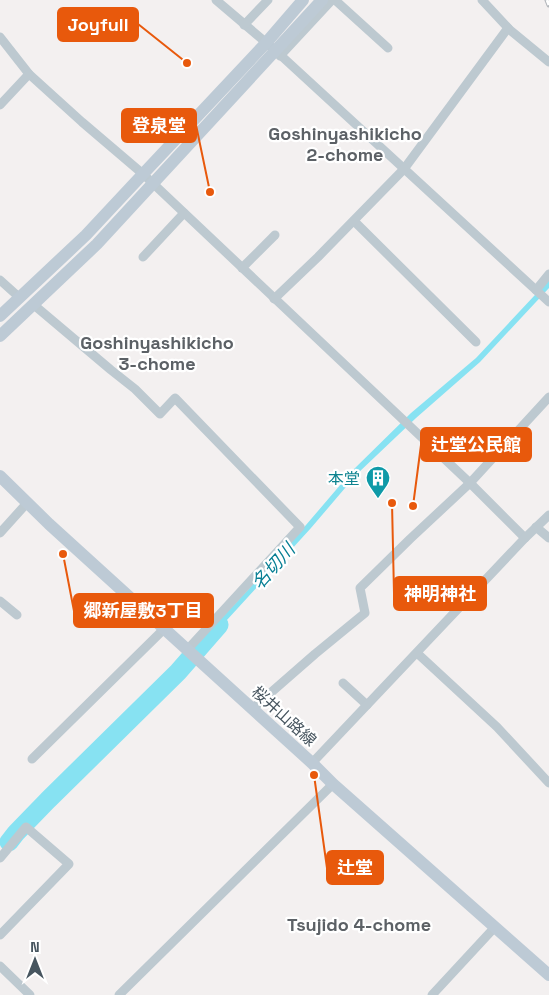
<svg xmlns="http://www.w3.org/2000/svg" width="549" height="995" font-family="'Space Grotesk','Noto Sans JP',sans-serif">
  <rect width="100%" height="100%" fill="#f3f0f0"/>
  <path fill="#87e2f2" d="M549,280V288L480,362L416,418L357,474L311,528L205,644L200,641L245,593L306,525L353,470L411,413L476,358Z"/>
  <g fill="none" stroke-linecap="round" stroke-linejoin="round">
    <path stroke="#87e2f2" stroke-width="19" d="M9,842L16,833L48,800L178,672L219,625"/>
    <g stroke="#bdc9d0" stroke-width="9">
      <path d="M216,0L276,51L549,302"/>
      <path d="M335,0L388,48"/>
      <path d="M482,0L510,30L549,62"/>
      <path d="M244,25L268,0"/>
      <path d="M0,37L29,74L82,122L143,174L470,483L525,538"/>
      <path d="M280,56L332,0"/>
      <path d="M0,105L29,74"/>
      <path d="M354,221L476,342"/>
      <path d="M143,257L184,213"/>
      <path d="M242,268L275,235"/>
      <path d="M0,280L20,298"/>
      <path d="M536,290L549,274"/>
      <path d="M274,299L318,257L404,169L508,28"/>
      <path d="M34,305L111,370L135,389L160,414L175,398L300,527L187,650"/>
      <path d="M536,527L549,538"/>
      <path d="M0,533L27,503"/>
      <path d="M0,601L17,615"/>
      <path d="M417,653L497,727L549,783"/>
      <path d="M343,683L367,705"/>
      <path d="M252,709L315,654L365,613L360,588L410,539L470,483L549,397"/>
      <path d="M32,759L164,629"/>
      <path d="M312,763L525,538L549,515"/>
      <path d="M0,858L26,827L69,864L0,935"/>
      <path d="M0,966L30,995"/>
      <path d="M119,995L333,784"/>
      <path d="M432,995L495,927"/>
    </g>
    <g stroke="#bdcad5" stroke-width="12">
      <path d="M0,316L86,235L143,174L266,43L303,0"/>
      <path d="M0,336L97,244L322,0"/>
      <path d="M0,476L49,524L312,763L333,784L549,975"/>
    </g>
    <defs>
      <path id="rail" d="M547,0L549,5"/>
    </defs>
    <use href="#rail" stroke="#b2b6bb" stroke-width="5"/>
    <use href="#rail" stroke="#fff" stroke-width="3" stroke-dasharray="9" stroke-linecap="butt"/>
  </g>
  <defs>
    <symbol id="building-pin" viewBox="-11 -11 22 30"><path d="M0 17L-7.5 6A9.5 9.5 0 1 1 7.5 6Z" fill="#0f9aa8" stroke="#fff"/><path d="M-4-6H4V6H1V3H-1V6H-4ZM-2.5-4.3h1.7v1.8h-1.7ZM.8-4.3h1.7v1.8H.8ZM-2.5-1h1.7V.8h-1.7ZM.8-1h1.7V.8H.8Z" fill="#fff"/></symbol>
  </defs>
  <g fill-rule="evenodd">
    <use href="#building-pin" x="364" y="464" width="28" height="38"/>
  </g>
  <g text-anchor="middle" dominant-baseline="central" stroke-width="4.5" stroke-linejoin="round" paint-order="stroke">
    <g font-size="16" fill="#0d838f" stroke="#fff" text-anchor="end">
      <text x="360" y="478">本堂</text>
    </g>
    <g font-size="16" fill="#47555f" stroke="#fff">
      <text transform="translate(284 716) rotate(42)">桜井山路線</text>
    </g>
    <g font-size="18" font-weight="bold" fill="#5c6166" stroke="#fff">
      <text x="345" y="133">Goshinyashikicho<tspan x="345" dy="21">2-chome</tspan></text>
      <text x="157" y="342">Goshinyashikicho<tspan x="157" dy="21">3-chome</tspan></text>
      <text x="359" y="924">Tsujido 4-chome</text>
    </g>
    <g font-size="18" font-style="italic" fill="#077f94" stroke="#fff">
      <text transform="translate(273 566) rotate(-48)">名切川</text>
    </g>
  </g>
  <path fill="none" stroke="#e8590c" stroke-width="2" d="M187 63L138 24M210 192L196 125M413 506L421 445M392 503L394 593M63 554L74 611M314 775L327 868"/>
  <g fill="#e8590c" stroke="#fff" stroke-width="2">
    <circle cx="187" cy="63" r="5"/>
    <circle cx="210" cy="192" r="5"/>
    <circle cx="413" cy="506" r="5"/>
    <circle cx="392" cy="503" r="5"/>
    <circle cx="63" cy="554" r="5"/>
    <circle cx="314" cy="775" r="5"/>
  </g>
  <g fill="#e8590c" stroke="#e8590c" stroke-width="2">
    <rect x="58" y="8" width="80" height="33" rx="5"/>
    <rect x="122" y="109" width="74" height="33" rx="5"/>
    <rect x="421" y="428" width="110" height="33" rx="5"/>
    <rect x="394" y="577" width="92" height="33" rx="5"/>
    <rect x="74" y="594" width="139" height="33" rx="5"/>
    <rect x="327" y="851" width="56" height="33" rx="5"/>
  </g>
  <g font-size="18" text-anchor="middle" font-weight="bold" fill="#fff">
    <text x="98" y="31">Joyfull</text>
    <text x="159" y="132">登泉堂</text>
    <text x="476" y="451">辻堂公民館</text>
    <text x="440" y="600">神明神社</text>
    <text x="143" y="617">郷新屋敷3丁目</text>
    <text x="355" y="874">辻堂</text>
  </g>
  <g transform="translate(35 960)" stroke="#ffffff" stroke-width="4" paint-order="stroke">
  <path d="M0-4L9 19L0 12L-9 19Z" fill="#47555f"/>
  <text y="-8" font-size="14" font-weight="bold" text-anchor="middle" fill="#47555f">N</text>
  </g>
</svg>
